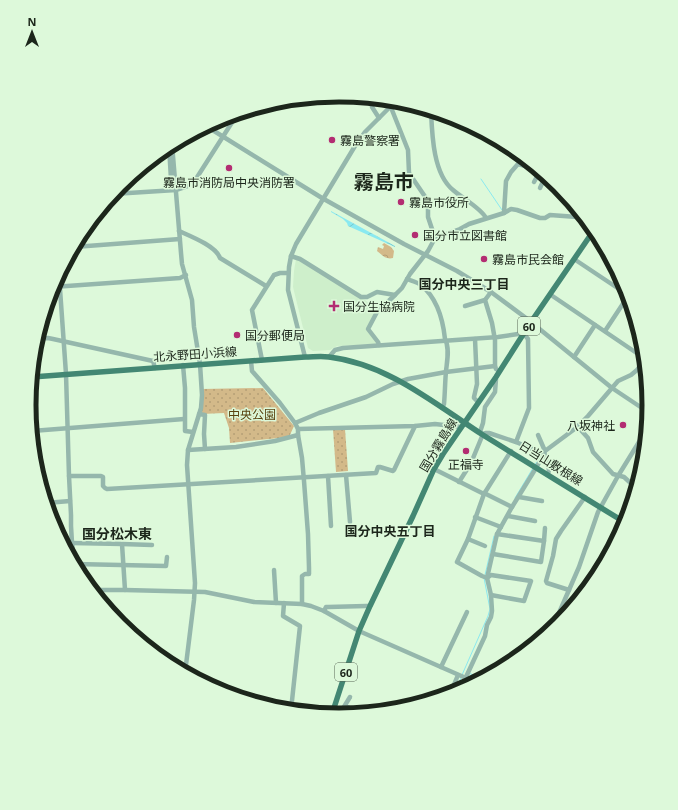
<svg xmlns="http://www.w3.org/2000/svg" width="678" height="810" font-family="'Noto Sans','Noto Sans JP',sans-serif">
  <defs>
    <pattern id="grass-dots" width="8" height="8" patternUnits="userSpaceOnUse"><rect width="8" height="8" fill="#d3b989"/><path d="M2 2h.1M6 6h.1" fill="none" stroke="#b59f76" stroke-width="1.8" stroke-linecap="round"/></pattern>
    <pattern id="forest-crowns" width="20" height="18" patternUnits="userSpaceOnUse"><rect width="20" height="18" fill="#d3b989"/><path d="M2 6a3 3 0 1 1 6 0M12 15a3 3 0 1 1 6 0" fill="none" stroke="#b59f76"/></pattern>
    <pattern id="water-waves" width="16" height="10" patternUnits="userSpaceOnUse"><rect width="16" height="10" fill="#8ae9f0"/><path d="M0 5q4-4 8 0t8 0" fill="none" stroke="#76c8cd"/></pattern>
  </defs>
  <rect width="100%" height="100%" fill="#ddf9da"/>
  <path fill="#ceefcb" d="M296,259L365,300L377,311L367,329L378,344L337,346L330,350L313,351L308,348L293,287L294,271Z"/>
  <g fill="url(#grass-dots)">
    <path d="M263,388L294,426L289,437L230,443L229,428L224,413L202,414L201,389Z"/>
    <path d="M333,429H345L348,471L336,472Z"/>
  </g>
  <path fill="url(#forest-crowns)" d="M384,243L391,247L394,251L393,258C386,260 382,255 377,251L378,247L383,249L384,246L382,245Z"/>
  <path fill="url(#water-waves)" d="M331,211L395,246V247L348,226L347,223L343,219L331,212Z"/>
  <g fill="none" stroke-linecap="round" stroke-linejoin="round">
    <g stroke="#8ae9f0" stroke-width="1">
      <path d="M481,179L502,210"/>
      <path d="M535,465L541,454"/>
      <path d="M515,498L533,468"/>
      <path d="M485,575L494,536"/>
      <path d="M469,673L481,679"/>
      <path d="M462,675L488,616L490,609L484,578"/>
      <path d="M454,693L461,678"/>
    </g>
    <g stroke="#95b7ac" stroke-width="4.5">
      <path d="M375,99L372,105V107L379,118"/>
      <path d="M390,100L392,110L408,150L409,173L426,198L428,204V217L435,238"/>
      <path d="M431,110C432,134 433,174 453,190C462,198 481,208 486,218"/>
      <path d="M206,126L322,198L404,244L457,271L491,292L526,318L612,388L648,412"/>
      <path d="M172,144L181,253L182,264L192,300L194,327L200,364L202,395L201,408L188,450L187,465L195,583L194,600L185,673"/>
      <path d="M169,146L171,179L175,184"/>
      <path d="M534,182L540,171"/>
      <path d="M540,188L546,175"/>
      <path d="M113,194L176,190C183,188 189,187 194,182L238,113"/>
      <path d="M504,213L506,181L511,172L518,164L529,167L536,168"/>
      <path d="M179,231C190,236 216,246 220,258L266,286"/>
      <path d="M74,247L180,239"/>
      <path d="M291,256L300,259L361,297H367L377,292L395,295L402,288L410,274L428,251L435,238L460,229L469,224L504,213L511,209L517,210L540,218H545L550,215L577,217L587,221"/>
      <path d="M574,259L628,295"/>
      <path d="M59,275L66,374L69,476L71,515V526L72,543L75,565"/>
      <path d="M407,279C412,281 417,282 421,285C437,298 443,320 445,339C450,348 447,362 446,371C445,382 445,393 444,404L442,408"/>
      <path d="M53,287L180,278L186,275"/>
      <path d="M491,292L485,300L492,323L495,340V366L496,369L499,371"/>
      <path d="M551,295L644,358"/>
      <path d="M465,306L485,300"/>
      <path d="M605,331L628,296"/>
      <path d="M37,339L48,338L53,339L153,361L155,368"/>
      <path d="M475,339L477,384L474,397V398L478,402"/>
      <path d="M379,345L378,342L368,329L377,312L395,295"/>
      <path d="M305,357L288,290L289,267L291,256L296,244L355,146L365,132L396,101"/>
      <path d="M329,357L335,350L343,348L498,337L518,334H524L528,339L529,408L516,442"/>
      <path d="M574,357L595,325"/>
      <path d="M262,360L252,310L274,275L280,273H288"/>
      <path d="M251,361L252,371L280,403L295,423L298,429V435L302,458L304,481L308,534L309,568V574H305L302,576V604"/>
      <path d="M183,365L185,388V431L193,432"/>
      <path d="M199,414L205,415L204,434L205,449"/>
      <path d="M295,423L319,413L366,397L393,384L408,379L446,372L495,366"/>
      <path d="M576,428H579L588,438L593,452L613,474L624,477L636,488"/>
      <path d="M298,429L415,426L435,424L461,427"/>
      <path d="M32,431L184,419"/>
      <path d="M480,432L483,423L485,407L495,392L496,379"/>
      <path d="M538,435L545,451"/>
      <path d="M188,450L236,447L275,441L298,435"/>
      <path d="M544,454L545,455L549,470L548,474"/>
      <path d="M434,469L484,494"/>
      <path d="M346,475L350,522"/>
      <path d="M69,476H101L103,477V486L105,488L107,489L376,473L378,467H380L393,471L394,470L415,426"/>
      <path d="M328,476L331,526"/>
      <path d="M459,482L471,463L483,434L486,433H489L516,442L544,454L545,451L576,428L588,416L618,381L631,375L637,370L642,363L644,358"/>
      <path d="M484,493L512,507"/>
      <path d="M519,497L542,501"/>
      <path d="M46,503L70,501"/>
      <path d="M508,516L535,521"/>
      <path d="M475,517L501,527"/>
      <path d="M468,539L485,546"/>
      <path d="M544,541L545,528"/>
      <path d="M72,543L122,544L125,590"/>
      <path d="M122,544L152,545"/>
      <path d="M493,554L541,562L544,541L497,534"/>
      <path d="M75,564L166,566L167,557"/>
      <path d="M274,570L276,603"/>
      <path d="M92,590H125L205,592L254,602L302,604L311,606L324,611L359,631L475,682"/>
      <path d="M569,590L547,583L546,581L553,556L556,539L561,531L585,497"/>
      <path d="M491,595L524,601L531,581L491,575L487,578L482,576L457,562L468,539L484,494L511,451"/>
      <path d="M284,603L283,616L300,626L291,710"/>
      <path d="M324,611L326,607H328L366,606H370"/>
      <path d="M552,629L579,567L598,512L618,476L647,429"/>
      <path d="M441,667L467,612"/>
      <path d="M460,690L485,636L487,625L491,617L492,611L491,595L487,578L497,534L512,507L536,468L544,454"/>
      <path d="M450,694L458,675"/>
      <path d="M345,706L361,713"/>
      <path d="M339,715L350,697"/>
    </g>
    <g stroke="#438773" stroke-width="5.5">
      <path d="M32,377L305,357C313,357 321,356 329,357C388,364 435,404 483,435C530,464 578,494 626,523"/>
      <path d="M332,714L359,631L370,606L413,516L434,469L443,454L496,377L531,322L594,230"/>
    </g>
  </g>
  <g fill="#b32d72" stroke="#ddf9da" stroke-width="1.5">
    <circle cx="332" cy="140" r="4"/>
    <circle cx="229" cy="168" r="4"/>
    <circle cx="401" cy="202" r="4"/>
    <circle cx="415" cy="235" r="4"/>
    <circle cx="484" cy="259" r="4"/>
    <path d="M332 300h4v4h4v4h-4v4h-4v-4h-4v-4h4z"/>
    <circle cx="237" cy="335" r="4"/>
    <circle cx="623" cy="425" r="4"/>
    <circle cx="466" cy="451" r="4"/>
  </g>
  <g text-anchor="middle" dominant-baseline="central" stroke-width="3" stroke-linejoin="round" paint-order="stroke">
    <g fill="#ddf9da" stroke="#566554" stroke-width="1">
      <rect x="518" y="317" width="22" height="18" rx="3"/>
      <rect x="335" y="663" width="22" height="18" rx="3"/>
    </g>
    <g font-size="11" font-weight="bold" fill="#1c261b">
      <text x="529" y="326">60</text>
      <text x="346" y="672">60</text>
    </g>
    <g font-size="12" fill="#1c261b" stroke="#ddf9da" text-anchor="start">
      <text x="340" y="140">霧島警察署</text>
      <text x="229" y="182" text-anchor="middle">霧島市消防局中央消防署</text>
      <text x="409" y="202">霧島市役所</text>
      <text x="423" y="235">国分市立図書館</text>
      <text x="492" y="259">霧島市民会館</text>
      <text x="343" y="306">国分生協病院</text>
      <text x="245" y="335">国分郵便局</text>
      <text x="615" y="425" text-anchor="end">八坂神社</text>
      <text x="466" y="464" text-anchor="middle">正福寺</text>
    </g>
    <g font-size="12" fill="#1c261b" stroke="#ddf9da">
      <text transform="translate(195 354) rotate(-4)">北永野田小浜線</text>
      <text transform="translate(438 445) rotate(-59)">国分霧島線</text>
      <text transform="translate(551 463) rotate(32)">日当山敷根線</text>
    </g>
    <g font-size="12" fill="#5a4310" stroke="#ddf9da">
      <text x="252" y="414">中央公園</text>
    </g>
    <g font-size="13" font-weight="bold" fill="#1c261b" stroke="#ddf9da">
      <text x="464" y="284">国分中央三丁目</text>
      <text x="390" y="531">国分中央五丁目</text>
    </g>
    <g font-size="14" font-weight="bold" fill="#1c261b" stroke="#ddf9da">
      <text x="117" y="533">国分松木東</text>
    </g>
    <g font-size="20" font-weight="bold" fill="#1c261b" stroke="#ddf9da">
      <text x="384" y="181">霧島市</text>
    </g>
  </g>
  <path d="M0 0H678V810H0ZM36 405a303 303 0 1 1 606 0a303 303 0 1 1-606 0Z" fill="#ddf9da" fill-rule="evenodd"/>
  <path fill="none" stroke="#1c261b" stroke-width="5" d="M36 405a303 303 0 1 1 606 0a303 303 0 1 1-606 0Z"/>
  <g transform="translate(32 32)" stroke="#ddf9da" stroke-width="3" paint-order="stroke">
  <path d="M0-3L7 15L0 10L-7 15Z" fill="#1c261b"/>
  <text y="-6" font-size="11" font-weight="bold" text-anchor="middle" fill="#1c261b">N</text>
  </g>
</svg>
